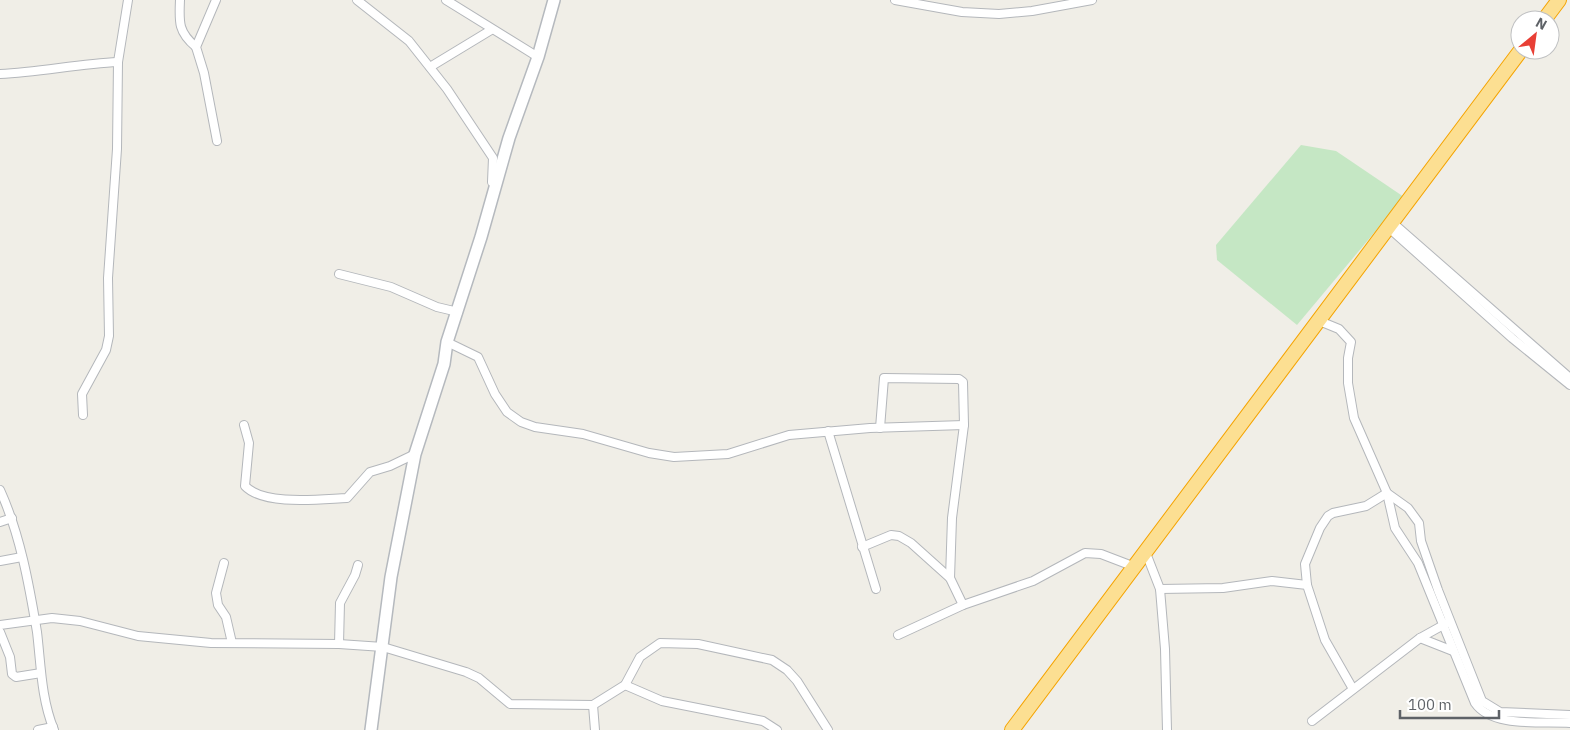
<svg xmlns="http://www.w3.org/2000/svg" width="1570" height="730" font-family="'IBM Plex Sans',sans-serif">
  <rect width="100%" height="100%" fill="#f0eee7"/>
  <path fill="#c5e7c4" d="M1301,145L1336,151L1404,197L1297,325L1217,260L1216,245Z"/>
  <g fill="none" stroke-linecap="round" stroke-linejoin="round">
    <defs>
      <g id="street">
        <path d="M180,0C179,22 178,32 196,47"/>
        <path d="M216,0L196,47L204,73L217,141"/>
        <path d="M357,0L409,41L447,89L493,158L492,182"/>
        <path d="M446,0L538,57"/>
        <path d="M895,0L962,12L999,14L1032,11L1092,0"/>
        <path d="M430,67L491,30"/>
        <path d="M0,74C40,72 78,64 118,62"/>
        <path d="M1393,223L1570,378"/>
        <path d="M1389,228L1512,338L1570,385"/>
        <path d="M339,274L391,287L437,307L458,312"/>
        <path d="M1317,320L1339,329L1351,342L1348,358V383L1354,418L1387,493L1395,528L1418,563L1475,703C1492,728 1542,721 1570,723"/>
        <path d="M447,342L478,357L495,394L507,412L521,422L535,427L583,434L649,453L674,457L728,454L789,435L870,428L964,425"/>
        <path d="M83,415L82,394L106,350L109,336L108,278L117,149L118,62L128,0"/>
        <path d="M244,425L249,443L245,486C264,506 321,499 347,498L370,472L390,466L415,454"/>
        <path d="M880,428L884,378L959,379L963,382L964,425L952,518L950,578"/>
        <path d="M828,431L876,589"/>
        <path d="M0,490C20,534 29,584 37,632C41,665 41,698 54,730"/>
        <path d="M1387,493L1408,508L1419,523L1421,541L1438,590L1482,701L1500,712L1570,715"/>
        <path d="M0,522L12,518"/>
        <path d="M862,547L891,535L899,536L911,543L950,578L963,605"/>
        <path d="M1146,553L1160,589L1165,649L1167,730"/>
        <path d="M0,561L22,557"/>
        <path d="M224,563L216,593L218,605L226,617L232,643"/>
        <path d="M1307,585L1305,564L1320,528L1328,516L1333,513L1366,506L1387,493"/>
        <path d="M1160,589L1223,588L1272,581L1307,585L1325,640L1353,689"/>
        <path d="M0,625L52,618L80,621L138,636L211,643L339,644L383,647L466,672L479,678L510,704L593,705L625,685L640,657L660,643L698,644L772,660L787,670L797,681L828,730"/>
        <path d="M0,632L10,657L12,674L16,677L41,673"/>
        <path d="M898,635L963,605L1033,581L1085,553L1101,554L1135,567"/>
        <path d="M1420,638L1453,651"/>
        <path d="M339,644L340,603L355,575L358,565"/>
        <path d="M625,685L662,701L763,721L777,730"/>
        <path d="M593,705L595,730"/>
        <path d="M1312,721L1420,638L1447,623"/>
        <path d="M38,730L53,727"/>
      </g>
      <path id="secondary" d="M371,730L391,577L415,454L444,364L447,342L481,237L509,138L538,57L554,0"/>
      <g id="highway">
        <path d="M1544,20L1559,0"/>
        <path d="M1012,730L1521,50"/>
      </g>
    </defs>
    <use href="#street" stroke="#b4b7bb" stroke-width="10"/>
    <use href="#secondary" stroke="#b5b9be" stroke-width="14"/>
    <use href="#highway" stroke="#f5a402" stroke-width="16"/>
    <use href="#street" stroke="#fff" stroke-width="8"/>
    <use href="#secondary" stroke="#fff" stroke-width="11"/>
    <use href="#highway" stroke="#fcdf92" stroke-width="14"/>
  </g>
  <g transform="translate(1535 35) rotate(29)"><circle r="24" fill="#ffffff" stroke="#bfc0c2"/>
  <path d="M0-4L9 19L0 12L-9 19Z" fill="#e83f35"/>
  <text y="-8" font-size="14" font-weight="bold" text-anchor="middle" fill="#5e6267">N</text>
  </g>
  <path d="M1400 710v8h99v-8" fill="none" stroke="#5e6267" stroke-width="2.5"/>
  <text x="1408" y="710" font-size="15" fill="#5e6267" stroke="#ffffff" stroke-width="4" paint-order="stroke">100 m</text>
</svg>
